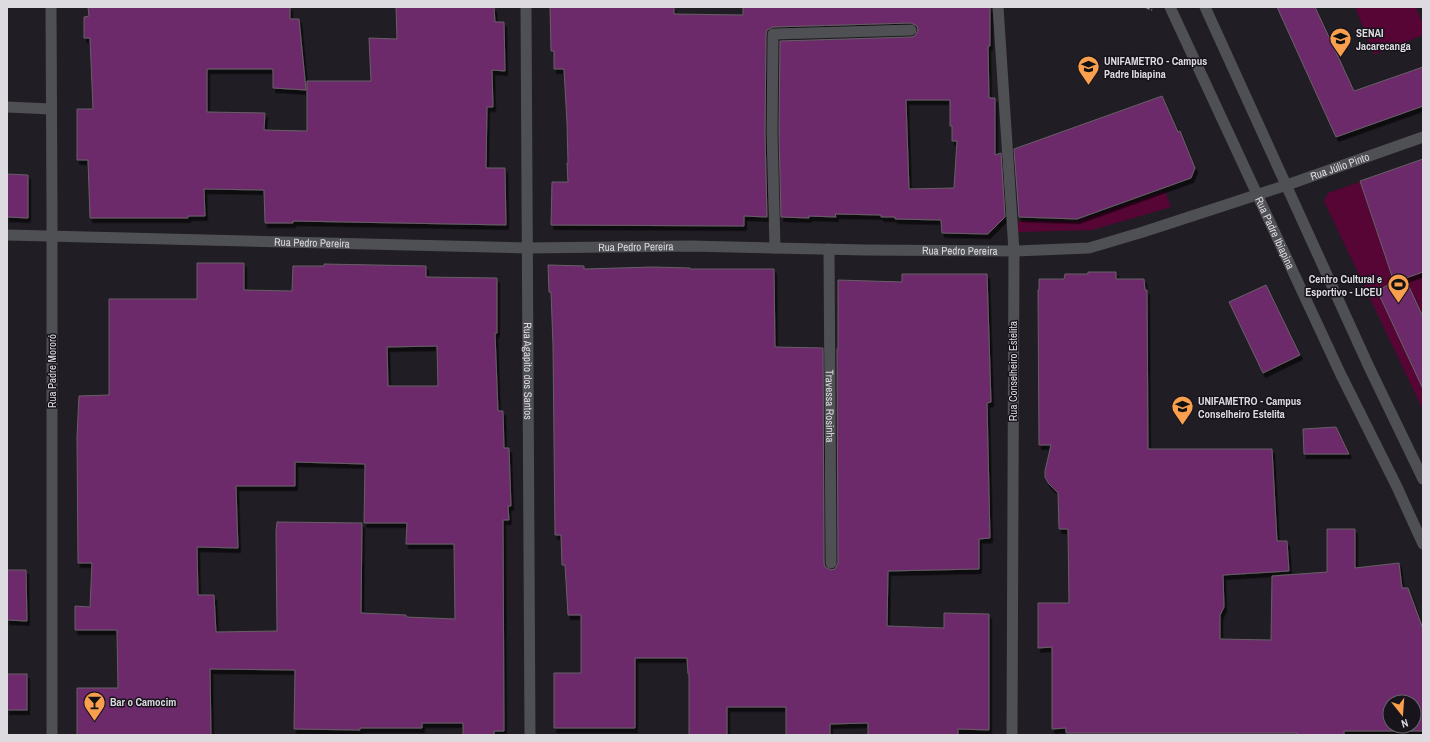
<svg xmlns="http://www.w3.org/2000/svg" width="1430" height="742" font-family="'Archivo Narrow',sans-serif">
  <defs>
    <filter id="shadow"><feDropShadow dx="2.5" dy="4.5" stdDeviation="0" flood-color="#0009"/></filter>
  </defs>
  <rect width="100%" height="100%" fill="#211d25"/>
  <g fill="#560535">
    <path d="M1355,7H1416L1423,25V35L1374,55Z"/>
    <path d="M1423,160V410L1324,201L1328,193Z"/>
    <path d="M1165,191L1171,207L1092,230L1018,232V221H1077Z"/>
  </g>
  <g fill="#6c2c6a" stroke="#675f66" fill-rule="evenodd" filter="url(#shadow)">
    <path d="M88,7H290V19H299L306,90L273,88V69H207V112L265,113L264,130L307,131V81H371L369,38L397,39L396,7H494L495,22H504L505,71L492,70L493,107H487L486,168H505L506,225L293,221V223H265L264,190L204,189L205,216H188V218H90L88,160H77V109H93L90,38H84V17L89,16Z"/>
    <path d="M550,7H674V14L743,15V7H990V46H988L989,98H995V155L1001,153L1005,217L988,234L942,233L941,220L895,219V217H881V215L835,214L836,217L809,216V218L781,217L779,132L780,41L911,37L915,36L918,30L917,26L911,23L773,27L767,30L766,34L765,132L767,217L744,216V226L551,225L552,182H568L567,163H568L567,123L564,69H554V51H551ZM906,100H950V126H952V141H957L954,188L909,189Z"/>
    <path d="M1277,7H1315L1354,91L1423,67V106L1336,137Z"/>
    <path d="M1162,96L1178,132L1180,131L1195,168L1191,178L1077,219L1019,217L1014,149Z"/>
    <path d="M1423,159V272L1394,282L1360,181Z"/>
    <path d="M7,174L28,175V218L7,217Z"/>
    <path d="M197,263H244V290L292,291L293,266H324V264L426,266V277L497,278V333H495L498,411H503L504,448H509L511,506H508L509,520H503L504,731H494V735H463V723H422V728H360V730L294,729L295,670L210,669L211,735H77V688H118L117,630H75V606L90,607L92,563H78L77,437L79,396L109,395V299H197ZM437,346L438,386H388L387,347ZM295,462L365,464L364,523H407L406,544H454L455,619L406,617V615L361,613L362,523L277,522L276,531L277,631L216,632L214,595H198L197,547L238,548L236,486H295Z"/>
    <path d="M548,265L584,266V269L653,267L690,268V269H774L775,347L823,348L824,563L825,567L831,570L835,569L838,563L837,349H838V280L902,282V274H987L991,402L987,403L990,538L979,539V569L888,571L887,626L944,628V613L989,614V730L958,729V735H868V723L830,724V735H786V707H727V735H689V674H688L687,658H635V728H554V673H581V615H568L565,565H562L561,535H555L553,345L551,292H549Z"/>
    <path d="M1088,272H1116V279H1144L1145,290H1147L1148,449H1272L1277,541H1287L1289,571L1223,575L1224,607L1220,615V639L1271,640L1272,576L1327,572V529H1355V568L1399,563L1402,588H1408L1423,629V731H1344V735H1297V733H1066V728L1052,729V647L1038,648V603H1069L1068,529H1059L1058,493L1049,484L1045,477V471L1051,445H1039L1038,290H1039V279H1064L1065,274H1088ZM1390,702H1414V726H1390Z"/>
    <path d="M1405,278L1423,317V389L1377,290Z"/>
    <path d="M1266,285L1300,355L1263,373L1229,302Z"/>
    <path d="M1336,427L1349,454H1304L1303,429Z"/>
    <path d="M7,570H26L27,621L7,620Z"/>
    <rect x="7" y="674" width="20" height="36"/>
  </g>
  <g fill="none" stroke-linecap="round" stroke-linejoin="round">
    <path stroke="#757279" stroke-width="2.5" stroke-dasharray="4 2" stroke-linecap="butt" d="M1146,7L1152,10"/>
    <path stroke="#4f5054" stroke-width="11" d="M775,248L772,132L773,34L911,30"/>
    <g stroke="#4f5054" stroke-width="11">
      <path id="s1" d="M526,7L530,735"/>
      <path d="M998,7L1014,251L1012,735"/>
      <path d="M7,107L51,109"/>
      <path id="s2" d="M7,235L528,248L690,246L865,250L1014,251L1089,248L1143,232L1287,185L1423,137"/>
      <path id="s3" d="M829,249L831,563"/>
    </g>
    <g stroke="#4f5054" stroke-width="11">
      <path d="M51,7L52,213V735"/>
      <path id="s4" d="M1170,7L1341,375L1397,487L1423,544"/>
      <path d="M1205,7L1369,367L1423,479"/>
    </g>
  </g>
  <defs>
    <symbol id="university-pin" viewBox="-11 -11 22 30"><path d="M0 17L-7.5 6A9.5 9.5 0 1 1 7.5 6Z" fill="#fa9f4e" stroke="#17141b"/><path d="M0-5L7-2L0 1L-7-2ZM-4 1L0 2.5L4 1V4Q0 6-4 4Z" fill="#111"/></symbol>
    <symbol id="stadium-pin" viewBox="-11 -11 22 30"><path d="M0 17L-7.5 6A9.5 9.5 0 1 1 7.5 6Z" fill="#fa9f4e" stroke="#17141b"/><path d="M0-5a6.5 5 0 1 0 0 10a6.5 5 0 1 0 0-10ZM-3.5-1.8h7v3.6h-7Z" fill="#111"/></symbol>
    <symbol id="bar-pin" viewBox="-11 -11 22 30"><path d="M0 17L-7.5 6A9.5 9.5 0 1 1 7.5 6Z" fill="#fa9f4e" stroke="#17141b"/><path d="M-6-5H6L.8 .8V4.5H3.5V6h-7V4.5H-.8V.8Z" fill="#111"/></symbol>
  </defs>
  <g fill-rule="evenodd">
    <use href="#university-pin" x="1328" y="26" width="25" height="34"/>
    <use href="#university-pin" x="1076" y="54" width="25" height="34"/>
    <use href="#stadium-pin" x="1386" y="272" width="25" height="34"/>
    <use href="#university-pin" x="1170" y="394" width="25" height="34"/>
    <use href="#bar-pin" x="82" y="690" width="25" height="34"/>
  </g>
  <g text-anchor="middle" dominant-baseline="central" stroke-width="3" stroke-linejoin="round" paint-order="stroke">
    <g font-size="11" font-weight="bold" fill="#dddbe0" stroke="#17141b" text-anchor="start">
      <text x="1356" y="33">SENAI<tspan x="1356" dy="13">Jacarecanga</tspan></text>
      <text x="1104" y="61">UNIFAMETRO - Campus<tspan x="1104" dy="13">Padre Ibiapina</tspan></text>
      <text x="1382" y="279" text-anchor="end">Centro Cultural e<tspan x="1382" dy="13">Esportivo - LICEU</tspan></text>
      <text x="1198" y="401">UNIFAMETRO - Campus<tspan x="1198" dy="13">Conselheiro Estelita</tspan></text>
      <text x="110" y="702">Bar o Camocim</text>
    </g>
    <g font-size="11" fill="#dddbe0" stroke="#17141b">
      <text stroke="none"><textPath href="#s2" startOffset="1346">Rua Júlio Pinto</textPath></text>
      <text stroke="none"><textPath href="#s4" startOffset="249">Rua Padre Ibiapina</textPath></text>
      <text stroke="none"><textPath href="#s2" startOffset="305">Rua Pedro Pereira</textPath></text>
      <text stroke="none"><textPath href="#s2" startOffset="629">Rua Pedro Pereira</textPath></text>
      <text stroke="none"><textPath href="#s2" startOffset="953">Rua Pedro Pereira</textPath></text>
      <text transform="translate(52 371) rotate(-90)">Rua Padre Mororó</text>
      <text stroke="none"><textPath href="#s1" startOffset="364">Rua Agapito dos Santos</textPath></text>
      <text transform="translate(1013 371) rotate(-90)">Rua Conselheiro Estelita</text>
      <text stroke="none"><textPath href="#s3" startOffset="157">Travessa Rosinha</textPath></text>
    </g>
  </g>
  <rect width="1430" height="742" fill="none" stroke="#dddbe0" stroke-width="16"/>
  <g transform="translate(1402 714) rotate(163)"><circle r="19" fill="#17141b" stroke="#66646a"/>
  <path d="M0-3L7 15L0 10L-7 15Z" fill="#fa9f4e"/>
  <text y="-6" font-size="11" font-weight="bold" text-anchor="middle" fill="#dddbe0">N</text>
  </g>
</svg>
